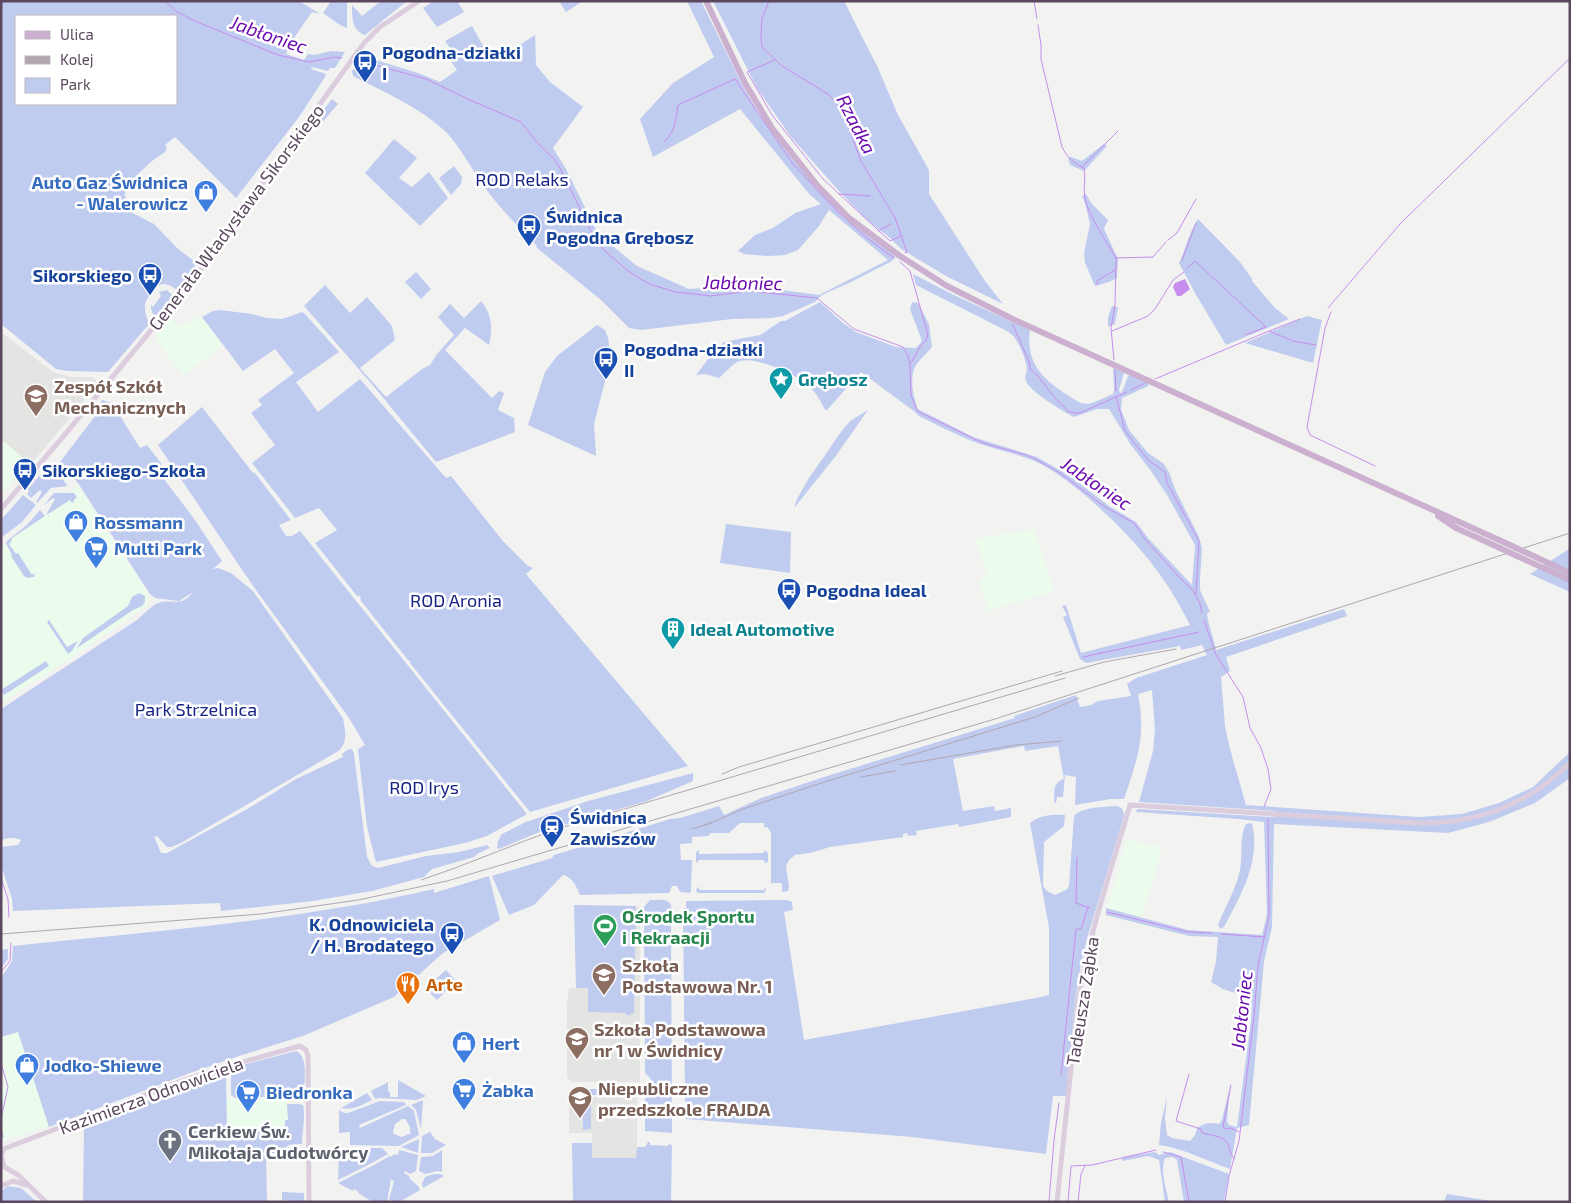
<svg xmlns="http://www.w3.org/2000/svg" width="1571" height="1203" font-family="'Exo 2',sans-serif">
  <rect width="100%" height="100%" fill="#f2f3f1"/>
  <g fill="#ebfced">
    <path d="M170,316L180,327L201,316L223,345L184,375L156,340V333Z"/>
    <path d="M1,439L28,462L1,495Z"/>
    <path d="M78,486L143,586L149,597L148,605L70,659L1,703V550L15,535L50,512L61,500Z"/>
    <path d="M1034,529L1054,591L988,611L980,582L987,576L975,539Z"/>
    <path d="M1127,839L1162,848L1142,918L1107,908Z"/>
    <path d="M18,1032L49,1126L1,1141V1088L5,1086L1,1072V1037Z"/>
    <path d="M287,1096L288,1120L285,1128L227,1129L226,1098Z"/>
  </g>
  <g fill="#e4e4e3">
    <path d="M1,332L53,372L70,377H93L97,381L90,394L31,464L1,439Z"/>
    <path d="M575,905L640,907V1082H572L567,1077V1004L569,988H576Z"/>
    <path d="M572,1097H637V1158H592V1133H569V1105Z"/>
  </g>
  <g fill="#c0cbf0" fill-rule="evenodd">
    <path d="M1,1H299L320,14L312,12L294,38L286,54L304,60L308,54L314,55L331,51L345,52L335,68H330L328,71L312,67L311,69L326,74L325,77L299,117L236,198L175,137L165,145L167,148L165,152L152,161L138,174L139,175L124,195L126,197L121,207L154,224L178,249L197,263L177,290C165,281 159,282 151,294C148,297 146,300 145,304C144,311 147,318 149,324L108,372L67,371L56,369L1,324ZM176,16V104H16V16Z"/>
    <path d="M331,1H347V28L340,25L323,13Z"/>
    <path d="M381,1H407L365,35C352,31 352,17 352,5L362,16Z"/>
    <path d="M434,1H457L464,12L437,27L423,8Z"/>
    <path d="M559,1H583L566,12Z"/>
    <path d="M687,1H701L742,84L759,113L777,139L839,212L896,256L892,261L851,282L822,295L815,302L783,316L772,318L732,319L641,330L629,328L601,300L537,248L536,245C518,227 500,208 485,188C471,169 461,147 445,131C419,107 384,92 353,76L352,71L363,56L418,73L440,82L457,70L448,57L453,52L445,41L472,26L486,51L495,61L535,35V31L536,65L550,82L583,107L553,148L566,169L598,234L637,266L689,289L722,287L774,289L819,295L888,260L829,210L819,226L798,250L785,255L768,256L744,254L738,251L755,235L773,228L795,213L821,204L810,195L740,109L653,157L640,119L673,83L714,57Z"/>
    <path d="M713,1H844L878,68L898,115L929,170V194L985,281L1003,304L946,276L901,249L889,237L867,220L838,190L791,137L757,88Z"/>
    <path d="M332,99L338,104L319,126L317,124L312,129L310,127Z"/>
    <path d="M394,139L417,158L399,178L412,187L429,172L448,198L420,226L365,173Z"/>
    <path d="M1104,144L1107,146L1084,171L1070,165L1068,158L1071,157L1082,161Z"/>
    <path d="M454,166L462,177L461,184L451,195L439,178Z"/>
    <path d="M1086,194L1092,204L1108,220L1104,229L1118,259L1117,278L1109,282L1095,286L1085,263L1084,253L1090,224L1085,203L1082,196Z"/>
    <path d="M1198,219L1240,262L1252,279V281L1275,308L1289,319L1226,345L1195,293L1179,263C1186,249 1189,232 1198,219Z"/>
    <path d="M416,272L431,289L421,299L405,282Z"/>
    <path d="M913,274L954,295L1030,330C1025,362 1043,380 1069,396C1074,399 1080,404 1087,404C1095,403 1105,397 1113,394L1114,390L1113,368L1124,373L1119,390L1120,393L1122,392L1128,376L1130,375L1149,384L1148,386L1122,398L1121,409L1129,430L1148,453L1163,463L1169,472L1175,489L1199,537L1202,548L1200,580V590L1210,612L1207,613C1208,626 1214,637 1216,650L1344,609L1347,616L1226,657L1230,671L1221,677L1225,726L1230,749L1246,805L1419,817L1462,814L1499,803L1533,787L1570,752V778L1535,803L1489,822L1448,833L1274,824L1272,927L1264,962L1249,1125L1237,1128L1230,1169C1207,1161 1183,1148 1159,1145L1161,1123L1167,1097L1165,1118L1167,1135L1172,1138L1190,1141L1195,1135L1197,1128C1205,1123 1210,1122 1219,1124L1222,1120L1230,1086L1227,1121L1229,1125L1237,1127L1251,1021L1252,1004L1247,997L1223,989L1211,982L1216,962L1218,937L1189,936L1106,915V908L1188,930L1262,935L1267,914L1264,822L1239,819L1136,812L1137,809L1274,817V811L1139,802L1153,751L1155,730L1152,690L1138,694C1139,702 1141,710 1141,718C1143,746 1133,772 1124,799H1111L1075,805L1076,777L1065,775L1063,797H1057L1056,803L1054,802C1055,791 1052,783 1064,779L1058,746L1025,751L1024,746L953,759L963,811L994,806L995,811L1011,808V817L959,827L958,824L916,831L917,835L908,836L907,833L903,834V837L830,847L810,853L795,855L789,860L786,866L789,887L788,891L782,892V883H771V832L767,827H764V823H740L729,833H711L708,836L692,837V843L680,844L681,860H692L691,890L690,893L680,892L677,886H672L669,893L580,895C577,887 572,877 563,875L534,905L509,915L492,876L552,858L554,855L670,819L680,818L719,806L724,815L761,798L824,777L1015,718L1014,716L1076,695L1080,707L1091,705L1098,701L1131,696L1127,684L1136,678L1207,655L1202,645L1181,650L1180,646L1086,663L1080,659L1063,617L1067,615L1062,606L1066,605L1081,653L1190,625C1164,572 1131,535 1086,496C1070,483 1052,468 1032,460C1011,452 988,448 967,439C951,432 935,424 919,416L915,412L861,372L826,411C821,403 817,394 811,388C800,376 756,356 740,361C733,363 725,373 719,378L705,374L696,375L715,350L724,342L760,335L781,321H785L820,302L843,323L856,332L896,347L916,348L922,341L910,309L912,302L918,303L929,324L932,347C927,353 920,359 916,365C909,377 913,397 918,409L973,437L1037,457L1070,476L1109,506L1136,522L1148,538L1192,585L1195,545L1167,495L1151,471L1131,445L1109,409H1097L1074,417C1064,412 1029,391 1026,381C1024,376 1027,373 1027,369C1026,359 1020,345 1014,337C1011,333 1005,330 1001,328L916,285Z"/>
    <path d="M325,285L350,313L367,297L392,326L395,340L360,368L386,397L422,369L430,365L437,354L454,335L438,317L450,304L464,318L481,301C492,314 493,329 489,345L465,328L445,350L492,398L499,391L504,393L498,410L514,418L515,432L436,462L376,389L304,306Z"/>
    <path d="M167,290L173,296L154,318L151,308V304L153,307L161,296L159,292Z"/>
    <path d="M1112,306L1118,307L1115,324L1108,327V317Z"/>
    <path d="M220,310L252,314L266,318L282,319L302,312L305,314L339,352L296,382L318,412L360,379L446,478L451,476L503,541L528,566L533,568L526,574L688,766L530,812L410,663L411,662L408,660L361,601L360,596H357L315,543L337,530L319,508L295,518L252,463L275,445L251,413L262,405L258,400L294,373L275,349L243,371L202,317L213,311Z"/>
    <path d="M1307,316L1322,320L1313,363L1245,343Z"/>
    <path d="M597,325L605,330L608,338L611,358L594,424L596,456L528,425L545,372L557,356Z"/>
    <path d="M102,400L112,403L140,448L147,445L161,463L164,479L195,520L222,561L213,569L218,568L231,573L253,591L343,718C345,730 348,740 340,750L181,843L172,847H167L157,836L154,837L161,853H167L249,808L296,779L343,757L342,754L347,750L352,749L354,754L367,857L372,866L378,868L426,856L459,852L487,845L490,848L479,853L474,857L432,869L424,877L372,891L313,901L221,911L220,903L13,911L12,899L1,865V847L18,845L21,840C14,837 8,838 1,840V709L137,620C143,615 149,608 156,604C169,597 181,609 193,592L179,601L155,598L150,594L78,483L60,462L99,411L97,408Z"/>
    <path d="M202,407L253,473L254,472L291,520L279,525L286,536H292L300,531L527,814L487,836L465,843L376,862L367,827L358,749L365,745L349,718L251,583L158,445Z"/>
    <path d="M868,410L835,457L794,508L797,499L809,478L841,432L850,421Z"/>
    <path d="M55,465L67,486L51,488L37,503L36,502L42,492L40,490L31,498L27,494L29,491L28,489L41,474L45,477Z"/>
    <path d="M54,493H74L77,497L73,501L74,502L72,503L70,500L48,514L49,518L47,513L55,499L53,498L43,506Z"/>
    <path d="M23,495L36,505L22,522L1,538V520Z"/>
    <path d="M40,510L45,516L12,538L11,542L9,544L16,554L18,553L32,575L35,573L34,577L27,578L24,576L11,556L12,555L6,543L8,540L27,525Z"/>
    <path d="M726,524L791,532L790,573L720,563Z"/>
    <path d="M1569,549L1570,592L1530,574Z"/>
    <path d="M139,593L145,596V602L142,606L133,610L77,648L83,638L128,606L132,597Z"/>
    <path d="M49,620L67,647L78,641L72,651L68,654L47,622Z"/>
    <path d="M46,661L49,666L4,695L1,690Z"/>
    <path d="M693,773V781L647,801L537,833L499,849L497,848L498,841L502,834L526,822L588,801Z"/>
    <path d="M1115,806C1121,806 1124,810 1124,816L1087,939L1081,964L1076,995L1066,1096H1053L1046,1154L912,1137L686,1119L685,1098L683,908H686V901L787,900L792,902L793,910L784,912L804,1040L1036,998L1049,995V928L1030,823C1040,815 1052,814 1065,815L1064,826L1044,842L1043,886L1047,891L1055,895L1066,890L1069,886L1074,816C1082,807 1103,807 1115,806Z"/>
    <path d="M1252,823C1261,861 1241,895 1224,927L1220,929L1218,925C1225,907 1236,889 1240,870C1243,855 1239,837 1246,824Z"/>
    <path d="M699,850V854L764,853V850L768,853V862L765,863L764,860H699L697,863L696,861V852Z"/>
    <path d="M489,876L500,920L443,953L394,997L303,1036L242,1055L190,1073L49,1127L18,1032L1,1037V978L12,961L13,946C154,931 296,921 434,889V893Z"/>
    <path d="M699,887V890H764L765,887L766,890L764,893H698L696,891L697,888Z"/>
    <path d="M650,900C659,900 674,897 671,911L672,1133L645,1131V1094L651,1091C655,1082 651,1079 645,1073L644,907Z"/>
    <path d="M574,905L636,906L634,1013H631V1015H626V1013L588,1012V988H576Z"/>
    <path d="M8,949V959L1,969V950Z"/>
    <path d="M446,970L456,981L437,1000L425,988Z"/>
    <path d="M296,1051C309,1057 304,1081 304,1093L302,1095L235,1098L231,1095V1068Z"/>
    <path d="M222,1072H224L226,1077L227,1129L285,1128V1120H288L287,1104H298L303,1105C306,1118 302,1131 302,1144L288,1145L282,1153L210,1154L208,1112L210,1155H266L267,1202H83L84,1126Z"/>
    <path d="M398,1080L426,1096L417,1100L378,1098L375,1099L371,1091L388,1082V1091L390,1092V1097H398Z"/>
    <path d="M585,1089H603V1095H584L583,1092Z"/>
    <path d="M367,1093L372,1100C362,1105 352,1111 341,1108Z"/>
    <path d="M583,1098H591V1129L583,1130Z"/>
    <path d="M423,1100L421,1129L416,1110L411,1105Z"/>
    <path d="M380,1101L404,1102L406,1105L359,1125L360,1128L408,1106L414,1111L419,1135L399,1146L350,1145V1132L339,1133V1110L344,1113H348ZM402,1119H405C409,1124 411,1128 410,1135L408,1134L402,1137L394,1134L393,1132L395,1124Z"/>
    <path d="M430,1132L435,1139L446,1145L432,1153H421L422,1136Z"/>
    <path d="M419,1139L418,1153L401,1147Z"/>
    <path d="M648,1142H650V1145L668,1146V1144L672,1145L671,1202H573L572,1143H592V1158H636L637,1147H645Z"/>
    <path d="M339,1148H382L388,1154L370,1164L338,1180Z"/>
    <path d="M399,1150L418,1155L416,1171L410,1174L405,1171L404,1173L409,1176L410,1179L418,1186L420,1190L399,1202L389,1200L394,1181L391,1179L387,1202H373L358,1193L359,1192L354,1189L353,1191L338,1183L372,1166L390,1156L391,1157L394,1154L398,1155Z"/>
    <path d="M442,1150V1172L437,1171L425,1174L419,1171L421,1157L433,1156Z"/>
    <path d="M1155,1152L1159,1155L1170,1152L1229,1174L1224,1202H1184L1177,1160L1173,1157L1165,1158C1160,1171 1166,1188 1169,1202H1165L1159,1160L1149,1156L1122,1161V1157Z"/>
    <path d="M434,1174H440L444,1176L423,1188L422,1184L425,1177Z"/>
    <path d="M8,1186L21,1188L37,1202H1V1191Z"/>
    <path d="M282,1192L304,1193V1202L282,1200Z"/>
    <path d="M1447,1194L1497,1202H1444Z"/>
  </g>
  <path fill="#c68ded" d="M1185,279L1190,289L1181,296H1177L1173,287L1175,283Z"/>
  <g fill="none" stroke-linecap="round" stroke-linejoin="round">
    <g stroke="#c68ded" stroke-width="1">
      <path d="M165,1L177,12L195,21L278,55L309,62L335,57L342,58"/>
      <path d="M769,1L762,18L761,36L762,47L782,66L828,94L837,104L847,123L861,161L895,218L907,252L905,253"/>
      <path d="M1034,1L1037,19"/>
      <path d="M1038,25L1041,45V59L1062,147C1067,157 1073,163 1084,168C1086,177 1083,188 1085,199C1088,215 1107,242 1116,258L1153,257L1166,242"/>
      <path d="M356,60L426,79L470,100L521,122L536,141L555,160L561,170L587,223L594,237L603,249L628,271L642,280L652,285L676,292L694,294L711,296L749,291L817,298L854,329L903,347L908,356L910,364L911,395L917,411L983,443L1026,455L1037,460L1060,473L1105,507L1134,523L1145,539L1180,578L1193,590L1200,604L1202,613"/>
      <path d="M775,60L747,72L772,115L823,179L890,241L901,236"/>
      <path d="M664,142C675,133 676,118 678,105L735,79L793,164L837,211L867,238L894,258"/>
      <path d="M1083,166L1118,131"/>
      <path d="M839,194L870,196"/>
      <path d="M878,231L891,224"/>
      <path d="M1168,240L1177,233L1196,199"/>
      <path d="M1182,260L1196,223"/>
      <path d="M900,262L910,271L928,335L926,340L920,347L911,363"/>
      <path d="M1186,269L1195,261L1266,327L1245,335"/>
      <path d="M1097,284V281L1115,270"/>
      <path d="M1328,308L1400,224L1570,58"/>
      <path d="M1331,312L1325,328L1307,427L1310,435L1375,466"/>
      <path d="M1013,325L1030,364V369L1038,376L1054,397L1069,412L1076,413H1080L1127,392"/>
      <path d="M1112,331L1148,316L1155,309L1173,280L1184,272"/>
      <path d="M1269,331L1300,319"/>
      <path d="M1114,360L1111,328L1115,305L1116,258"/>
      <path d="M1115,370L1116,391"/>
      <path d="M1155,379L1269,331L1293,341L1316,345"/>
      <path d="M1131,390L1145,383"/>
      <path d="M1116,396L1125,431L1148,460L1165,472L1167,483L1199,541L1196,594"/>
      <path d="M1204,620L1216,655L1243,697L1250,728L1261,748L1268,769L1271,789L1264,807"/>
      <path d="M1083,657L1199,632"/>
      <path d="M1077,858L1076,903L1090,908"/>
      <path d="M1,878L8,899L9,917"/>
      <path d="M1107,912L1188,932L1212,933"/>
      <path d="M1221,934L1265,937"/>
      <path d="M1,972L10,961L11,943"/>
      <path d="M1,1063L8,1087L1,1119"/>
      <path d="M1189,1074L1176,1121L1201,1129L1202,1133C1210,1135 1224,1136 1228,1144C1230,1150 1231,1154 1234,1159"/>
      <path d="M1061,1075L1076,929H1081L1088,907"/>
      <path d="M1231,1085L1223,1127L1226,1129L1231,1128L1239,1132"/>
      <path d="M1,1122L2,1127"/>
      <path d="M2,1132L3,1137"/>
      <path d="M1163,1152L1181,1157L1189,1202"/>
      <path d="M1049,1202L1054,1140L1059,1103"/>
      <path d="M1068,1202L1071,1166L1092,1165L1156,1150"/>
      <path d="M1078,1202L1081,1174L1085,1166"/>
      <path d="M1225,1202L1229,1176L1239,1141L1254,1016L1258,966L1269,916L1268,819"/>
    </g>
    <g stroke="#dbcddd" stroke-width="5">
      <path d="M1,509L62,438L195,277L364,43L380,27L419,1"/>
      <path d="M1,1150L181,1081L228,1066L300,1046L306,1050L308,1056L309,1202"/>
      <path d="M1,1165L18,1175L46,1202"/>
      <path d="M4,1166L1,1155L4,1149"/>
      <path d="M1,1186L13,1181L26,1185"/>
      <path d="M1057,1202L1078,1001C1089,934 1111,870 1130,805L1419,823C1479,823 1527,805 1570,763"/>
    </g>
    <g stroke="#cbb1cf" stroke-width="6">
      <path d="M706,1L745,83L772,128L817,185L849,218L900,256L947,286L1017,321L1510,545"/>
      <path d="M1438,516L1456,528L1500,548"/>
      <path d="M1527,553L1570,573"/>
      <path d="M1517,556L1570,580"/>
    </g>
    <g stroke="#afa6b0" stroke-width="1">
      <path d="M1055,676L1104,662L1176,649"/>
      <path d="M900,765L1016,745L1062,741"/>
      <path d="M722,774L739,767L1062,671"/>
      <path d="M861,777L895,771"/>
      <path d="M706,825L743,809L815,785L1035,717L1079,698"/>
      <path d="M692,829L711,823"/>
      <path d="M421,880C467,865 511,845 557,829L1065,678"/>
      <path d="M1,934L261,914L358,900L447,881L995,719L1570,533"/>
    </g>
    <g stroke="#cbb1cf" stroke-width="6">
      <path d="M1510,545L1527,553"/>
      <path d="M1500,548L1517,556"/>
    </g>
  </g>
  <defs>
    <symbol id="bus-pin" viewBox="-11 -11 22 30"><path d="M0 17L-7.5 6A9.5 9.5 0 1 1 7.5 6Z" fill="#1a4fb4" stroke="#fff"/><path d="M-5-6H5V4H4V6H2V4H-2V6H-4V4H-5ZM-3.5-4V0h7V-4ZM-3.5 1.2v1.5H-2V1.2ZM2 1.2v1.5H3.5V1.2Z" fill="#fff"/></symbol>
    <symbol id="shop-pin" viewBox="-11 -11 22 30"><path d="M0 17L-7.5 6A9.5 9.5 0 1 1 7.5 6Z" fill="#3f7fe0" stroke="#fff"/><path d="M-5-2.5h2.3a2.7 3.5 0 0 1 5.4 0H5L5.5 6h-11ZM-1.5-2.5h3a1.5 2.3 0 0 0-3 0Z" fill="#fff"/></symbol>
    <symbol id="sight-pin" viewBox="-11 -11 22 30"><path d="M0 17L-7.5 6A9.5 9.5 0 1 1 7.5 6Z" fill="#0f9aa8" stroke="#fff"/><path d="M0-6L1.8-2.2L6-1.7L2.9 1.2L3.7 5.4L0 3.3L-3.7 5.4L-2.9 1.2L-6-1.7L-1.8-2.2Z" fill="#fff"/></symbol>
    <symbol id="university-pin" viewBox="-11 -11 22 30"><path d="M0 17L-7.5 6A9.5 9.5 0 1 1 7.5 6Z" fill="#8d6e63" stroke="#fff"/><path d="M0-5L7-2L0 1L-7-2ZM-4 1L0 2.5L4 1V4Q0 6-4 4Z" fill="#fff"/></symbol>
    <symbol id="supermarket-pin" viewBox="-11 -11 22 30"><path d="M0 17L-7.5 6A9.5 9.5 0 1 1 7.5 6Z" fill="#3f7fe0" stroke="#fff"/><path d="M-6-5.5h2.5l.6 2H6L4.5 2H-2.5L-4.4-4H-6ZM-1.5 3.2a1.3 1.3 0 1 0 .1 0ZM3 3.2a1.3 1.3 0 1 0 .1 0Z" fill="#fff"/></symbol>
    <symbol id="building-pin" viewBox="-11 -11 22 30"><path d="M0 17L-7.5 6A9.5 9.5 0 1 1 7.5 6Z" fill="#0f9aa8" stroke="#fff"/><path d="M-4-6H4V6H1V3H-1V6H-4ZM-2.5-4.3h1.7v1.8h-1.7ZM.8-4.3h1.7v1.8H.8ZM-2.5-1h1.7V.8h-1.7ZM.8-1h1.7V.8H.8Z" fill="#fff"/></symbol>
    <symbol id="station-pin" viewBox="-11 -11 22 30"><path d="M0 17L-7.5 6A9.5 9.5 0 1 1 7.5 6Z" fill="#1a4fb4" stroke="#fff"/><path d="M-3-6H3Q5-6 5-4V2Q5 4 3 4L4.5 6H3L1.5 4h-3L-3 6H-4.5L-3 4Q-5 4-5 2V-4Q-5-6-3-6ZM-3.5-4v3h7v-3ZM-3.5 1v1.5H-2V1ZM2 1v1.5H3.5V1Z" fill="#fff"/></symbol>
    <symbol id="stadium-pin" viewBox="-11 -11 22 30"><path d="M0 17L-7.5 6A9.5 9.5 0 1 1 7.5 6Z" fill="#2e9e5b" stroke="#fff"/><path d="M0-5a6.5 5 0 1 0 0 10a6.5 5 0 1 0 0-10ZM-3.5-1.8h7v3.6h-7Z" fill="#fff"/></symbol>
    <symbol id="restaurant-pin" viewBox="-11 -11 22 30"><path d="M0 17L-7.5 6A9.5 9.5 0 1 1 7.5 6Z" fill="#e8710a" stroke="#fff"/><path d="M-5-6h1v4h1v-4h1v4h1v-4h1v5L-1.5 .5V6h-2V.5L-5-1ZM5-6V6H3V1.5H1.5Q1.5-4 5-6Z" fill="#fff"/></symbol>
    <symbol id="school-pin" viewBox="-11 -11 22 30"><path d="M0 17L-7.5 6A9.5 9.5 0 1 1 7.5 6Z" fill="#8d6e63" stroke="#fff"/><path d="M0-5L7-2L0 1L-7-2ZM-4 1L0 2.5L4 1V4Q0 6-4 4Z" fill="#fff"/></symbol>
    <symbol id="church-pin" viewBox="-11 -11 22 30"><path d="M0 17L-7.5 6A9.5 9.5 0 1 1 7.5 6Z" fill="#6b7280" stroke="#fff"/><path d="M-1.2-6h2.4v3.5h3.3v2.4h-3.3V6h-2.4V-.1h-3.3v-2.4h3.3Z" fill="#fff"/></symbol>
  </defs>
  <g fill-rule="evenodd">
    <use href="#bus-pin" x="351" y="48" width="28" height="38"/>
    <use href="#shop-pin" x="192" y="178" width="28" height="38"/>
    <use href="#bus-pin" x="515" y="212" width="28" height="38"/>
    <use href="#bus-pin" x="136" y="261" width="28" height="38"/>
    <use href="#bus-pin" x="592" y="345" width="28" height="38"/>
    <use href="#sight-pin" x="767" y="365" width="28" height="38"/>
    <use href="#university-pin" x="22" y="382" width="28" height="38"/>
    <use href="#bus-pin" x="11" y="456" width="28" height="38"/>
    <use href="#shop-pin" x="62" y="508" width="28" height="38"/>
    <use href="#supermarket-pin" x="82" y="534" width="28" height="38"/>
    <use href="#bus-pin" x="775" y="576" width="28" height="38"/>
    <use href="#building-pin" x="659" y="615" width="28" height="38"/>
    <use href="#station-pin" x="538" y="813" width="28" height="38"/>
    <use href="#stadium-pin" x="591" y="912" width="28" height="38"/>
    <use href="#bus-pin" x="438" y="920" width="28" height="38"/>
    <use href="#university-pin" x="590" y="961" width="28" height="38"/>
    <use href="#restaurant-pin" x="394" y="970" width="28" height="38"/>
    <use href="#school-pin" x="563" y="1025" width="28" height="38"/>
    <use href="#shop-pin" x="450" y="1029" width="28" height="38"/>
    <use href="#shop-pin" x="13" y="1051" width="28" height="38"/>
    <use href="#supermarket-pin" x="450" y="1076" width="28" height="38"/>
    <use href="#supermarket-pin" x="234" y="1078" width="28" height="38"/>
    <use href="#school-pin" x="566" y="1084" width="28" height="38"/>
    <use href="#church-pin" x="156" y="1127" width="28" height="38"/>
  </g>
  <g text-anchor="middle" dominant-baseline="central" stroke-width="5" stroke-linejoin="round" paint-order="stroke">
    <g font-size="18" font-weight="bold" fill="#164399" stroke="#fff" text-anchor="start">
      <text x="382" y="52">Pogodna-działki<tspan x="382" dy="21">I</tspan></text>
      <text x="546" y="216">Świdnica<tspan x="546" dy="21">Pogodna Grębosz</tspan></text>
      <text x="132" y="275" text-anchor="end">Sikorskiego</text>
      <text x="624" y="349">Pogodna-działki<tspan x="624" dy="21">II</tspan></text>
      <text x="42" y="470">Sikorskiego-Szkoła</text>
      <text x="806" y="590">Pogodna Ideal</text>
      <text x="570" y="817">Świdnica<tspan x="570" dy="21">Zawiszów</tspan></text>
      <text x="434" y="924" text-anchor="end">K. Odnowiciela<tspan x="434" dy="21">/ H. Brodatego</tspan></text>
    </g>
    <g font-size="18" fill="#172482" stroke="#fff">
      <text x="522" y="179">ROD Relaks</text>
      <text x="456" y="600">ROD Aronia</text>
      <text x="196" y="709">Park Strzelnica</text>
      <text x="424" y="787">ROD Irys</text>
    </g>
    <g font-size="18" font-weight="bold" fill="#366cbe" stroke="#fff" text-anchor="start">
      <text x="188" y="182" text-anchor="end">Auto Gaz Świdnica<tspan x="188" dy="21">- Walerowicz</tspan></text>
      <text x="94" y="522">Rossmann</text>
      <text x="114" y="548">Multi Park</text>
      <text x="482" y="1043">Hert</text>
      <text x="44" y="1065">Jodko-Shiewe</text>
      <text x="482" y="1090">Żabka</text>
      <text x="266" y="1092">Biedronka</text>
    </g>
    <g font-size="18" fill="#5b485e" stroke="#fff">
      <text transform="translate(236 217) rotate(-53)">Generała Władysława Sikorskiego</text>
      <text transform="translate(1082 1001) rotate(-81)">Tadeusza Ząbka</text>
      <text transform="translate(151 1095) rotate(-20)">Kazimierza Odnowiciela</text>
    </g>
    <g font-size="18" font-weight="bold" fill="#0d838f" stroke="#fff" text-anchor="start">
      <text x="798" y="379">Grębosz</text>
      <text x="690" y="629">Ideal Automotive</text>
    </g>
    <g font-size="18" font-weight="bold" fill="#785e54" stroke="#fff" text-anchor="start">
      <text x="54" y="386">Zespół Szkół<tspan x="54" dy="21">Mechanicznych</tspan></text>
      <text x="622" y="965">Szkoła<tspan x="622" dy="21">Podstawowa Nr. 1</tspan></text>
      <text x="594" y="1029">Szkoła Podstawowa<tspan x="594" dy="21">nr 1 w Świdnicy</tspan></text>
      <text x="598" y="1088">Niepubliczne<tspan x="598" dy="21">przedszkole FRAJDA</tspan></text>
    </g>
    <g font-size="18" font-weight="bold" fill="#27864d" stroke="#fff" text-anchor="start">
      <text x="622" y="916">Ośrodek Sportu<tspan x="622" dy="21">i Rekraacji</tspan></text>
    </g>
    <g font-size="18" font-weight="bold" fill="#c56008" stroke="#fff" text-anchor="start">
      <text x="426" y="984">Arte</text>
    </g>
    <g font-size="18" font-weight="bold" fill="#5b616d" stroke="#fff" text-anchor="start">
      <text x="188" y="1131">Cerkiew Św.<tspan x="188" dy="21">Mikołaja Cudotwórcy</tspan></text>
    </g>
    <g font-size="19" font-style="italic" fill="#6c0cae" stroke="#fff">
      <text transform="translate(269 34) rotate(19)">Jabłoniec</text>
      <text transform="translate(857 124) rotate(63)">Rzadka</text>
      <text transform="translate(743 282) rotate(1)">Jabłoniec</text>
      <text transform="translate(1097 483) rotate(34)">Jabłoniec</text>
      <text transform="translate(1241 1010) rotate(-84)">Jabłoniec</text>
    </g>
  </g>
  <rect width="1571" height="1203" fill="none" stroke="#5b485e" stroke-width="5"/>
  <rect x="15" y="15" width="162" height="90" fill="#ffffff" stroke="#bdb6bf"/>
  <rect x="25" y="31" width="25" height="8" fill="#cbb1cf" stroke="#bdb6bf"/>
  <text x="60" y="40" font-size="15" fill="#5b485e">Ulica</text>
  <rect x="25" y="56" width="25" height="8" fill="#afa6b0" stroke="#bdb6bf"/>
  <text x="60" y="65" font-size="15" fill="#5b485e">Kolej</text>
  <rect x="25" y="78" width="25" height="15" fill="#c0cbf0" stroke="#bdb6bf"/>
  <text x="60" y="90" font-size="15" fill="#5b485e">Park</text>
</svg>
